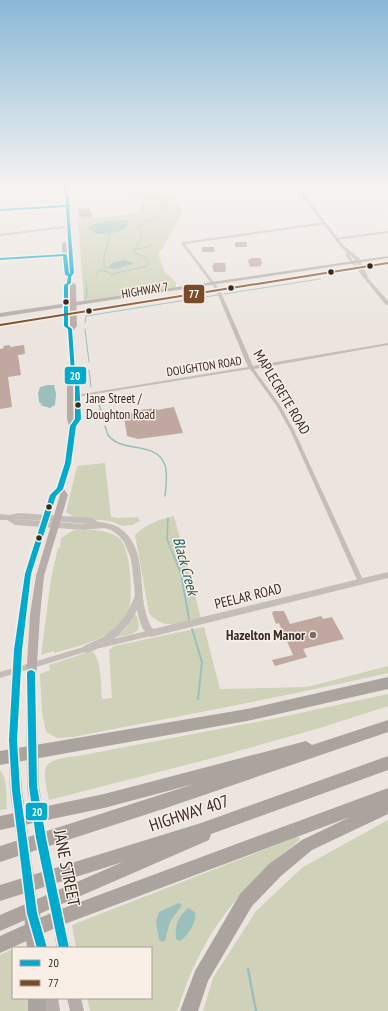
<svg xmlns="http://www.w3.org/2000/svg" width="388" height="1011" font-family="'PT Sans Narrow',sans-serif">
  <rect width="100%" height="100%" fill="#ece5df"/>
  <g fill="#cfd1b8">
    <path d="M116,186C134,186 161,187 175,202C178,204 180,209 182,212L163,248L158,254L165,272L176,282V288L84,300L78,219L118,216L136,213L144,202C137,194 125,192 116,186Z"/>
    <path d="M105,463L111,517L118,518L138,517L140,521L132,525L123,526L110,521L72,518L73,516L66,512L77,466Z"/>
    <path d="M174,516L201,618C181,622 164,632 149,613L135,535C146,524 158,520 174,516Z"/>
    <path d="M74,530C88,530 110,528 121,540C131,550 135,609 125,619C106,641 81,645 54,653V651L41,655L51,579L58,548H60L61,538Z"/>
    <path d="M134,614L137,616L139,626L138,630L132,634L116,637L126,628Z"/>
    <path d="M204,627L220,689L307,687L388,666V673C284,697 178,716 73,737L57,738L46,732L42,712L40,674L50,670L49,665L92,651C102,661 101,685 102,699L112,698L109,650L114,646Z"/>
    <path d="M388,694V706L320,728L213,758L49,800C42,765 40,760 78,756L272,719Z"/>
    <path d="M0,770C8,778 6,798 7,809L0,810Z"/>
    <path d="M388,820V1011H203L213,978L256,911L303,867Z"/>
    <path d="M299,837L300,840C256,874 220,911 196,962C188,978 183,995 177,1011H90L87,998H151V948H76L72,925L294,838Z"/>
    <path d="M13,949V998H28L29,1011H0V955Z"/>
  </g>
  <g fill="#9bbfbc">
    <path d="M126,220L128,222L125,229L110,234H96L88,228L99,222Z"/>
    <path d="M123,260L135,263L116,269L107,268L113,263Z"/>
    <path d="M48,385H54L56,394L55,405L50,408L40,405L42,404L39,402L38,393L40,387Z"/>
    <path d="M179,903L182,905L170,922L165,940L163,942L159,940L156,921L159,912Z"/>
    <path d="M188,908L195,912C197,922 189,934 180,941L176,939C175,925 177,918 188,908Z"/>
  </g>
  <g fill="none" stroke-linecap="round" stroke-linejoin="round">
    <g stroke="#9bbfbc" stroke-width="1">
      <path d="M134,250L151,246"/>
      <path d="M105,271L107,268L104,267V257L110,234"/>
      <path d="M97,275V273L101,270L112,274L147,266L148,263L145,257L135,253L134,250L139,243L142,233L137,228L142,226V223L157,217L168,206L162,198L123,186"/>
      <path d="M224,294L320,279"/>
      <path d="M85,300L87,293L86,281"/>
      <path d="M85,323L86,316L218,295"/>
      <path d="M85,329L89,362"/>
      <path d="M89,370L91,387"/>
      <path d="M92,400L94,402"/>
    </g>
    <g stroke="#9bbfbc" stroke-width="1.5">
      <path d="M93,401L99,404L104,421"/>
      <path d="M105,426C106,429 107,433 108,435C122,454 156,440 165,465C168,474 166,486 165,496"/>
      <path d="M168,518L167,539L174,557"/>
    </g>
    <g stroke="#9bbfbc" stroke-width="2">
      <path d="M174,556L181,573L189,619"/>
      <path d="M192,629L202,662L198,699"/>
    </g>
    <path stroke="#9bbfbc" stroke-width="2.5" d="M248,969L256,1011"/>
  </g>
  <g fill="#c0a7a0">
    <path d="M89,208L93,217L82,219L81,217H79L78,209Z"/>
    <rect x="235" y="242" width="12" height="5"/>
    <path d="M202,247H214L215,252H202Z"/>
    <path d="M252,258H261L262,264H261V266L250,267L248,260Z"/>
    <path d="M214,263H225L226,269L225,272H214L212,265H214Z"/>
    <path d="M10,345V347L24,345L25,354L18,355L21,375L8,377L12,407L0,409V349L4,348L3,346Z"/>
    <path d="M174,407L183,433L138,439L127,436L124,417H127L126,415L129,414L133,413V411L156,408L157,410Z"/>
    <path d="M274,611H284L290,624L321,616L323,619L332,617L344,639L303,649L307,657L275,666L272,660L293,655L279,623L276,624L272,613Z"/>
  </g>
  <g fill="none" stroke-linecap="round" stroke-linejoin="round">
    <g fill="#c5bdb8" fill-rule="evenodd">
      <path d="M325,222L327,223L326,224L185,244L220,290L253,366L388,343V345L254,369L280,405L294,430L364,582L363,584H359L358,582L290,430L276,405L250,369L70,398L68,397L70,396L248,367L216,290L181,243L183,242Z"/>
      <path d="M64,226H65V228L0,236V234Z"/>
      <path d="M388,231V233L336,240L334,239L336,238Z"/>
      <path d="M68,254H69V256L0,260V258Z"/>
      <path d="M151,630L153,631L154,633L153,635L151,636L100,648L98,647L97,645L98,643L100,642Z"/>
      <path d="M90,645L92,646L93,648L92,650L0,678V672Z"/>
    </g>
    <g fill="#c5bdb8" fill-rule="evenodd">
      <path d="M294,186H298L343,245L359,258L368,276L367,277L388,301V305H386L345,255L347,253L341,247ZM350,255L355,260L359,268L349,255Z"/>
      <path d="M52,205H69L71,206L69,207H52L0,211V209Z"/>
      <path d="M18,513L92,518C95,519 97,522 100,522C106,523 112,524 118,527C153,549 133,599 153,629L388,572V578L151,637C142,633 139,619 137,610C126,632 110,645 87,653L84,652L83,649L84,646L103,637L116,627L126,615L135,596L132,565L130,556L124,542L118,535L111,530L104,528L84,530L15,525L7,520H0V514L9,515ZM16,519H18L91,524H82Z"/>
    </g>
    <g fill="#b6ada9" fill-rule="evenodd">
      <path d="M64,186H68V197L70,199L75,273L72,277V282L76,285L77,326L73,331L76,373L80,378L81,419L76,426L72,463L64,489L68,495L44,576L40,615L38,648L36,651L33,652L30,651L28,648L30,615L36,576L60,495L59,494L57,496L32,574L23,650L21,653L18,654L15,653L13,650L24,574L49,495L56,488L64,463L69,426L67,419V379L70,373L68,330L63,326V285L66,282V277L63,273L62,243L64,242L66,243L69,273L66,200L64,198ZM69,286H70V327L69,325ZM74,378L75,419L74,420L73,379Z"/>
      <path d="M31,674L35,676L36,679L39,786L37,790L33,792L29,790L27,786L26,679L27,676Z"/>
      <path d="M16,675L20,677L21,680L18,740L22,790L20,794L16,796L12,794L10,790L8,740L11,680L12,677Z"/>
      <path d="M62,931L67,933L71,948H57L55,938L57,933Z"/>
      <path d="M44,998H58L60,1011H46Z"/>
      <path d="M67,998H81L84,1011H70Z"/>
    </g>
    <g fill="#b4aca7" fill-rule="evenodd">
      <path d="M388,256V258L0,317V313Z"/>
      <path d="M388,261V265L0,327V323Z"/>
    </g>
    <g fill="#aba49e" fill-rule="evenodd">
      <path d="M388,677V689L247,721L0,765V751L247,709Z"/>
      <path d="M388,720V732L163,809L0,862V846L194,784L104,808L0,830V816L104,794L306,741L312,745Z"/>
      <path d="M388,756V770L211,834L209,840L0,931V915L123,862L0,901V885L201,823Z"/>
      <path d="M388,788V814L312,850L281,876L252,906L208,981L198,1011H180L195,971L240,894L269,864L302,840L350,817L62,925L0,953V936L53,912Z"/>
      <rect x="28" y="998" width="18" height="13"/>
    </g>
    <g stroke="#b6ada9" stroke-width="10">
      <path d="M31,679L33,648"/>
      <path d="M16,680L18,650"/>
    </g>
    <g stroke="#b6ada9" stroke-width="12">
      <path d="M33,786L41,838L62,938"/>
      <path d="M16,790L33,916"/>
    </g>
    <path stroke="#aba49e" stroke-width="16" d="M32,913L35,948"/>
    <defs>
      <g id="bus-1">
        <path d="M64,186H68L69,205L71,206L69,207L74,273L71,277V283L68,285V326L72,329L75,373L79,378L81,419L76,426L71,463L63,489L56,496L31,574L22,650L17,740L20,790L37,913L47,948H37L27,913L12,790L9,740L14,650L25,574L50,495L57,488L65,463L70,426L75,419V378L71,373L68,329L64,326V285L67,283L68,276L65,275L63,256L0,260V258L65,254L67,255L69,274L70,273L66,207L0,211V209L66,205Z"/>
        <path d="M31,670L34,671L35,673L37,786L46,838L69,948H59L36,838L29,786L27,673L28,671Z"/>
      </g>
      <path id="bus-2" d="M388,262V264L0,326V324Z"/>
    </defs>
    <use href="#bus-1" stroke="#f9efe6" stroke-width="3"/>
    <use href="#bus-2" stroke="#f9efe6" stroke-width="3"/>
    <use href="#bus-1" fill="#00a9ce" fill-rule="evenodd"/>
    <use href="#bus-2" fill="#7a4b2a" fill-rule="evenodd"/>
  </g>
  <linearGradient id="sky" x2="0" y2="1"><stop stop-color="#89b8d6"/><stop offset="0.57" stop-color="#f6f3f1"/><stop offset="1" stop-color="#f6f3f1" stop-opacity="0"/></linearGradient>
  <rect width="388" height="328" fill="url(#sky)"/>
  <g fill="#362a27" stroke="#f9efe6" stroke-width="1.5">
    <circle cx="370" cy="266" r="3.5"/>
    <circle cx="331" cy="272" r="3.5"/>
    <circle cx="231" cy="288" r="3.5"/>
    <circle cx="66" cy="302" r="3.5"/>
    <circle cx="89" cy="311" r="3.5"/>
    <circle cx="78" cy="405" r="3.5"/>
    <circle cx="49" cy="507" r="3.5"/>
    <circle cx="39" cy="538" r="3.5"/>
  </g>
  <circle fill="#766b67" stroke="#f9efe6" stroke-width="1.5" cx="313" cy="635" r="4"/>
  <g text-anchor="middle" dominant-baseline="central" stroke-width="3" stroke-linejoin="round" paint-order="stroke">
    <g font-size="12" fill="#362a27" stroke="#f9efe6">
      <text transform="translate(145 290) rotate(-9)">HIGHWAY 7</text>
      <text transform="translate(204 366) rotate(-9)">DOUGHTON ROAD</text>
    </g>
    <g font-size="13" fill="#362a27" stroke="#f9efe6" text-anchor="start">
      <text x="86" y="398">Jane Street /<tspan x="86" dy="16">Doughton Road</tspan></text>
    </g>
    <g font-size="14" fill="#362a27" stroke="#f9efe6">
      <text transform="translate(282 392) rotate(59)">MAPLECRETE ROAD</text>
      <text transform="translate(248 596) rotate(-14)">PEELAR ROAD</text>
    </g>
    <g font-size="14" font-weight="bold" fill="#362a27" stroke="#f9efe6" text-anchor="end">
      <text x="305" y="635">Hazelton Manor</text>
    </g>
    <g font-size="15" font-style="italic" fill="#1c5756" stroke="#f9efe6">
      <text transform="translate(186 566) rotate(75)">Black Creek</text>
    </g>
    <g font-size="17" fill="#362a27" stroke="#f9efe6">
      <text transform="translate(189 813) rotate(-18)">HIGHWAY 407</text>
      <text transform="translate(67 868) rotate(79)">JANE STREET</text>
    </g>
  </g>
  <g stroke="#f9efe6" stroke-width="1.5">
    <rect x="183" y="284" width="22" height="20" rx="4" fill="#7a4b2a"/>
    <rect x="64" y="366" width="23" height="19" rx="4" fill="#00a9ce"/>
    <rect x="25" y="802" width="23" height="19" rx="4" fill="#00a9ce"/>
  </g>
  <g font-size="11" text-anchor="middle" font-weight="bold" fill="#fff">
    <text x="194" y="298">77</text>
    <text x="75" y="380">20</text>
    <text x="37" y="816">20</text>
  </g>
  <rect x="12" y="947" width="140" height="52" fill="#f9efe6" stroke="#aba09a"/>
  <rect x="20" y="960" width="20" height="6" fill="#00a9ce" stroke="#aba09a"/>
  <text x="48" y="967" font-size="12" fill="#362a27">20</text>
  <rect x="20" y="980" width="20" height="6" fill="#7a4b2a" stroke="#aba09a"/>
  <text x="48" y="987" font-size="12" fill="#362a27">77</text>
</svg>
